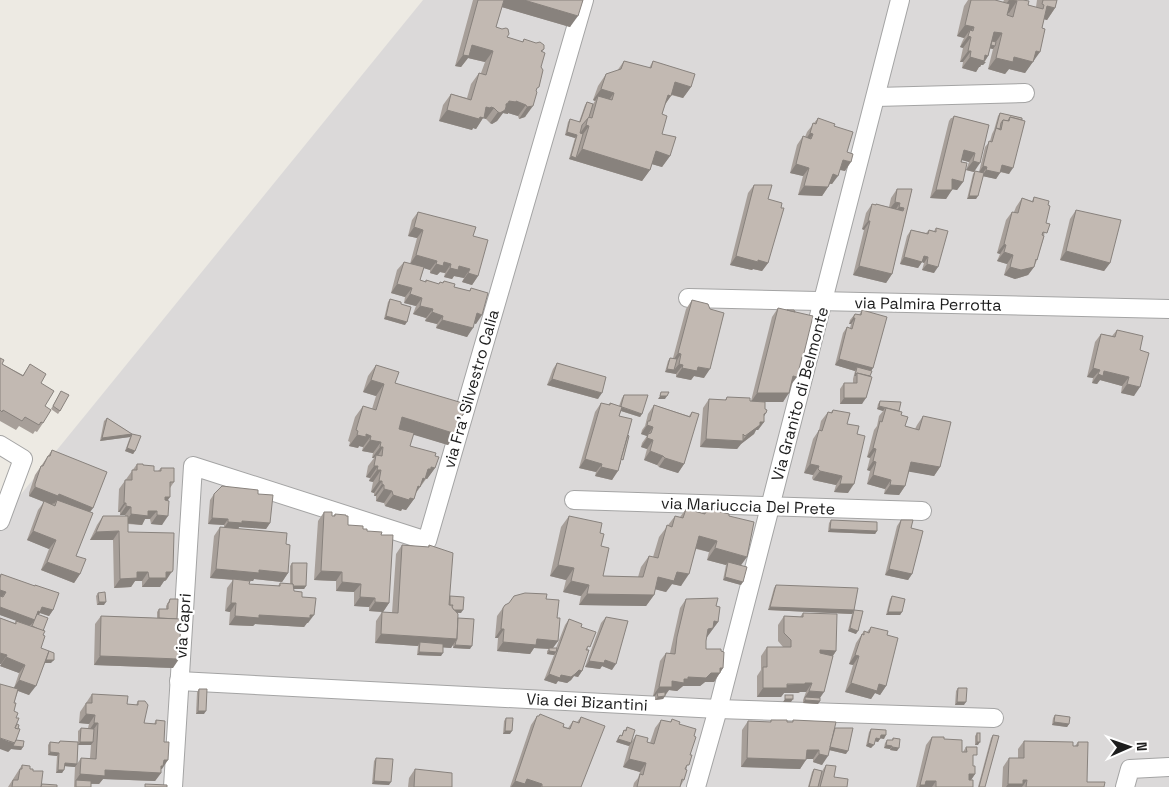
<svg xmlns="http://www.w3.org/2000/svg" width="1169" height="787" font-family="'Space Grotesk',sans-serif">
  <rect width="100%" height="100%" fill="#edeae3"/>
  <path fill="#dbd9d9" d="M423,0H1169V787H0V520Z"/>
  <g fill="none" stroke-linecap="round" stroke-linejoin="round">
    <defs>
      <g id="street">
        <path d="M876,97L1025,93"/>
        <path d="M688,298L1169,309"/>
        <path d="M0,445L23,459L0,521"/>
        <path d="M574,500L922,511"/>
        <path d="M179,681L718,709L994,718"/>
        <path d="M173,787L193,466L427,541L584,0"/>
        <path d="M696,787L718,709L770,507L900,0"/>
        <path d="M1125,787L1130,769L1169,767"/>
      </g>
    </defs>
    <use href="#street" stroke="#a4a4a4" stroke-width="20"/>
    <use href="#street" stroke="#fff" stroke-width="18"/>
  </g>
  <g fill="#a79f99" fill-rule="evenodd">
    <path d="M473,0H583L570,27L502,7L496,27L507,37L522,42L524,39L544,49L542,52L541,67L536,91L525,117L519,119L518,116L508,113V114L503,113L497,121L492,124L490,123L486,119L483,118L476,129L473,128L472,130L439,121L443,105L451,94L467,98L471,84L479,73H481L485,62L468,58L461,67L455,66Z"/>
    <path d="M968,0H995L1003,2L1004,0H1023L1028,5L1036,7L1037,0H1057L1055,8L1047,20L1044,19L1034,60L1025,73L1009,69L1005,74L988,69L993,49L990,48L988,56L983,65H981L980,67H979L976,72L962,68L963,62H960L963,48L960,47L962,42L964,38L957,36L964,6Z"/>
    <path d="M624,61L649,68L653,61L691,87L683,98L671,95L665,105L662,114V134L670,156L662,167L652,164L650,170L642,181L569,159L575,138L565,135L568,122L570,119L579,122L585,105L587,102L593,104L595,101L593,100L598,86L606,74L617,71Z"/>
    <path d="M1000,113L1022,118L1009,174L1000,172L996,179L983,176L976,199H967L973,174L975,171L979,172L985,147L990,141L992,134L994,130L998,116Z"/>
    <path d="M954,116L989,125L974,172L966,170L969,162L962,160L963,182L957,190L952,189L946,199L930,198L948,125L949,121L951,118H952Z"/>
    <path d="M818,118L834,126L847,152L845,171L840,170L832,184H830L822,196L798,195L803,176L790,173L797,145L803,136L805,137L807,132Z"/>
    <path d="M754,185L768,199V263L762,271L753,269L752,270L730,265L748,193Z"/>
    <path d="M897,189H912L892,274L886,283L853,275L864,230L862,229L866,213L872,204L875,205L876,204L889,207L891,198Z"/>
    <path d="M1034,197L1048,205L1044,237L1037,260L1034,267L1028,275L1015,279L1004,275L1007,264L997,261L1000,254L997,253L1006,220L1012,212H1014L1016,207L1022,198L1032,201Z"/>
    <path d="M1076,210L1110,263L1104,271L1060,260L1070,219Z"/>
    <path d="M418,212L473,236L478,276L472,285L462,282L464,278L454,276L452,279L444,277L445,273L440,272L437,275L430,273V270L424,268L420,280L425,282L426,280L439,284L442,283L444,281L454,287L469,291L471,288L476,324L474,323L467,337L436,328L437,324L425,321L426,318L413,314L416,306L404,303L405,297L391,293L397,270L404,262L410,264L417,238L408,236L412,220Z"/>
    <path d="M936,228L934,273L922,270L924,263L922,262L918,268L900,264L907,236L911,230L926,233L929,230L934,231Z"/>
    <path d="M390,299L401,304L405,325L384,319L388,302Z"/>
    <path d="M692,300L704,378L694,376L691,380L676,377V374L665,372L668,361L670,358H673L686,309Z"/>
    <path d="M778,308L801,360L791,385L783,402H758L765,409L766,413L764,416V422L758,430H756L754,434L741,444L737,449L700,447L703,408L709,399L725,400L727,397L751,401L772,317Z"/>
    <path d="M862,310L873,368L871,371L862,404H840V389L844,383H853V379L855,371L835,365L843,333L847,327L850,328L851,324H849L850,320L855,314L859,315Z"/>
    <path d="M1117,330L1140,350L1134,396L1121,393L1122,386L1100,380L1097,384L1092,383L1093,378L1087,377L1095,342L1101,334L1112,336Z"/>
    <path d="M0,358L2,364L23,375L30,364L41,383L45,406L43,423L37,432L35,431L33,434L19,426L16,430L0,421Z"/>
    <path d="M557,363L598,399L547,385L553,369Z"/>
    <path d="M376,365L395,383L463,415L461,418L456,434L448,445L413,434L410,446L435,456V468L427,479H426L416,493L414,499L406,510L402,509L401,511L385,506L384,503L376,501V496H374V493L371,492L373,482L369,481L370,478L366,477L368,466L374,458H372L373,453L362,451L363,447L359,446L358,448L349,446L350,442L348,441L355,417L363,406L372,409L376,396L363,392L368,376Z"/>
    <path d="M61,391L60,411L58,414L51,409Z"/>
    <path d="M624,395L642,414L640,417L621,411L619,416L621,463L612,480L595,476L596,472L579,468L595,412L601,403L609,405L610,403L619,406L622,398Z"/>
    <path d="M880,401L899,411L905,426L915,429L917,425L923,416L940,467L934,476L909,471L905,486L899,495L884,494L885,489L867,484L870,471L867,470L870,458L867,457L874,430L877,426L879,416L883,411L877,409L878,404Z"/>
    <path d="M654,405L689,416L692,412L684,464L678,473L659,467L657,465L644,460L647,449L641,447L642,443L647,436L641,434L642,430L645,426L648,414Z"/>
    <path d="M833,410L847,424L848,493L834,492L836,485L813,480L812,478L813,475L804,473L813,439L819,430L821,421L828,412L830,413Z"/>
    <path d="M107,418L132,434L135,451L133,454L125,451L130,437L100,441L104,421Z"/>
    <path d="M52,450L93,508L90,512L76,556L80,574L74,583L41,570L49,549L27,540L38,510L44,502L29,496V493L35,475Z"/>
    <path d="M137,464L143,465L154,471H158L161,468L174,482L170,488L162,525L151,524L150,519H145L142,525L128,524V532L167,579L165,581H164L160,587H142V581H135L131,587L114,588L113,540H90L97,525L103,516H125V515H120V512H118L119,489Z"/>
    <path d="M214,494H258L270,523L266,529L239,527L238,529L286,544L288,573L282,582L254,579L253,581H250L249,584L278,586L280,583L290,584V566L292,563L306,586L304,589H293L294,591L302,597L308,623H307L304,627L255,624L253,626L229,625L230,612L225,611L227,588L233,580L210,578L214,536L220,527H224V525L208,524L210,500Z"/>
    <path d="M706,508L717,511L729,516L741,565V585L723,580L726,565L707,560L709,552L696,549L681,586L672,584L666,592L655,589L654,595L646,606L579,605L581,596L563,592L566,580L550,576L561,527L569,516L600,533L603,576L638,577L641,567L649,556L653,557L659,537L675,516L680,517L686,509L702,513Z"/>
    <path d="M324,512L332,516H333L335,514L348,525L363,529L367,531L381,535L389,603L383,612L369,611V607L354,606V592L336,591V581L314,580L318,521Z"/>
    <path d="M831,520L877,531L875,534L828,532L829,523Z"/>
    <path d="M901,520L911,528L912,574L908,580L885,575L897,526Z"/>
    <path d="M402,545L428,547L429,545L450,597L461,613H457L458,618L470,649L453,648V644L451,648L443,647L441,656L417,655L418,646L375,643L376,621L382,612L392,613L396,554Z"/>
    <path d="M1,574L53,610L49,616L40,613L38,615L43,631L41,648L51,663H45L29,695L18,691L14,703V711L16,718L18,729L16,740L23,747L21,750L11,749L8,752L14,688L19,673L0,666L1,664H0V618L15,623L16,621L31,626V625L0,615V576Z"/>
    <path d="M776,585L854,610L856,634L848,631L852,614L768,610L774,588Z"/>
    <path d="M98,593L104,605H97L96,596Z"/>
    <path d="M892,596L902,612L900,615H886L890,599Z"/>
    <path d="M170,599L173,668L94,665L95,624L101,616L157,618V612L159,609H166V606Z"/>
    <path d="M546,599L557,618L558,641L553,648H556L565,625L569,619L581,627L588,650L582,671L578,677L574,676L571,680L567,683L558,681L556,684L544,680L554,655L547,654V651L549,649L534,648L530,654L497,651L498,638H495L497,616L505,605Z"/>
    <path d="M686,599L716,606L718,622L707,637H706V649L723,668L714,682H705L700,686H683L677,691L669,690L663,699L655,700V696H653L660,661L666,653H670L680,608Z"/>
    <path d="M803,613L836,646V651L833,656L820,698V701L818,704L803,703V700L806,692H800L798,693H784L781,697H757V676L761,670V656L767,647H783L778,641V625L784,616L800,617Z"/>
    <path d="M606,617L612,670L602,666L600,669L585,667L601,623Z"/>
    <path d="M871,627L887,635L886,686L880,695L875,693L871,699L845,692L853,665L849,664L856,643L864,631L867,632Z"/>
    <path d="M958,688L964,705H955L956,691Z"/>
    <path d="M199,689L204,714H196L197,692Z"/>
    <path d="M92,694L127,704L136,705L138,701L145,719L144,723L154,724L156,720L162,769H161V773L155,781L103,779L99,784H91V787H74L75,767L65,766L62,773H56L57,756L48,755V745L50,742L58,743L60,741L78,742V731L81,728H88L89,724L79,723L80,712ZM78,745H91L90,758H81L77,764Z"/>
    <path d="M1055,715L1069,724L1067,727L1052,725L1053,718Z"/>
    <path d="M537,716L568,728L573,721L577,722L581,717V787H510L531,725Z"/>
    <path d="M506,718L510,734H503L504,721Z"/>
    <path d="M672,719L679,724L694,736L684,780L680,787H633L634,783L638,778L640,772L623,767L629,746L616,742L618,738L620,735L621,736L624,730H625L627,727L632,741L636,735L647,742L650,743L655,728L661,720L670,722Z"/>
    <path d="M771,720L792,722L793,720L835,728L846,754L829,750L822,765L813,762V759H806L800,769L741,767L742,730L748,721L770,722Z"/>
    <path d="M871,729L884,739L880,738L878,742L875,741L871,748L866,746L869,732Z"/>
    <path d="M977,733L978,745H975V736Z"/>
    <path d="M993,735L985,787H978L991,738Z"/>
    <path d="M932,737L944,739L962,752H963L966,747L973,761V766L975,774L971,780L973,787H916L926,745Z"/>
    <path d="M893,738L897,751L890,750V749L884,748L885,743L887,740H892Z"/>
    <path d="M1024,741L1073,746H1075L1078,742L1087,782L1104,787H1002L1003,767L1009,758H1018V749Z"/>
    <path d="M376,758L389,785L372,784L374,761Z"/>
    <path d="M22,765L33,771L42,784L57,787H8Z"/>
    <path d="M826,765L834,777L847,787H808L812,772L814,769L822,771Z"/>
    <path d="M415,769L452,787H408L409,778Z"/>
  </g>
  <g fill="#88827d">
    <path d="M502,0H524L578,16L570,27L498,6Z"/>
    <path d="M1009,0L1017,1L1009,13L1001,11Z"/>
    <path d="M1047,6L1055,8L1047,20L1039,18Z"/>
    <path d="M965,25L974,27L969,34L970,30L964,38L957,36Z"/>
    <path d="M994,32L1002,33L994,45L988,43Z"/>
    <path d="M968,36L971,37L963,48L960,47Z"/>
    <path d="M990,44L995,46L993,49L988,48Z"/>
    <path d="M472,45L493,51L485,62L468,58L461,67L455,66L463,55Z"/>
    <path d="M968,51H971L963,62H960Z"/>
    <path d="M1036,51L1040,52L1025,73L1009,69L1005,74L988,69L996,58L1014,57Z"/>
    <path d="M985,55L988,56L984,62H986L983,65H981L980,67H979L976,72L962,68L970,57Z"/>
    <path d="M675,82L691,87L683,98L667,93Z"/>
    <path d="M601,89L614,93L606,104L598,96L595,101L593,100Z"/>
    <path d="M668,95L671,96L663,107Z"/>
    <path d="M509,101H516L526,105L518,116L508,113V114L503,113L497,121L492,124L490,123L498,112Z"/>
    <path d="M533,106L525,117L519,119L527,107Z"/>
    <path d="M486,107H491L494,108L486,119L483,118L476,129L473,128L472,130L439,121L447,110Z"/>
    <path d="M586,125L589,126L581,137L578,136Z"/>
    <path d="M567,132L577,135L575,138L565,135Z"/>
    <path d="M810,133L813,134L807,143L804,142Z"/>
    <path d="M582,149L650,170L642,181L569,159L571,156L576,158Z"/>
    <path d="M964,150L975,153L969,162L958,159Z"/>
    <path d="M656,151L670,156L662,167L648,163Z"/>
    <path d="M843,160L851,162L845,171L837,169Z"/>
    <path d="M973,161L980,163L974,172L966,170Z"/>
    <path d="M796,164L809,168L803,176L790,173Z"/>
    <path d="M1002,165L1013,168L1009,174L998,171Z"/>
    <path d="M983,166L987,167L983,173L979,172Z"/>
    <path d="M986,170L1000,173L996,179L982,176Z"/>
    <path d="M833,174L838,176L832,184L827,183Z"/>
    <path d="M952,179L963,182L957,190L945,188Z"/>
    <path d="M804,186L828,187L822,196L798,195Z"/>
    <path d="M936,190H952L946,199L930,198Z"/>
    <path d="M969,196H978L976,199H967Z"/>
    <path d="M895,202L900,203L894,212L888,211Z"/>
    <path d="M899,207L904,208L898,216L893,215Z"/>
    <path d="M868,221H870L864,230L862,229Z"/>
    <path d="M414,227L423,230L417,238L408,236Z"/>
    <path d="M1004,244L1006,245L1000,254L997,253Z"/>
    <path d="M1066,251L1110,263L1104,271L1060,260Z"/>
    <path d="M1004,252L1013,255L1007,264L997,261Z"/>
    <path d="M416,255L437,261L430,270L410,264Z"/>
    <path d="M736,256L758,260L768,263L762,271L753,269L752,270L730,265Z"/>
    <path d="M924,256L928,257L924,263L922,262L918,268L900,264L904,257Z"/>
    <path d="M444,262L451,264L445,273L440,272L437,275L430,273L436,264Z"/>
    <path d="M927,264L938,267L934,273L922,270Z"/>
    <path d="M459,266L470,269L464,278L454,276L452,279L444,277L450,268Z"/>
    <path d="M859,266L892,274L886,283L853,275Z"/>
    <path d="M1010,267H1034L1028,275L1015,279L1004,275Z"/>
    <path d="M468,273L478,276L472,285L462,282Z"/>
    <path d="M397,284L412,288L405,297L391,293Z"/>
    <path d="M410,294L422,298L416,306L404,303Z"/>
    <path d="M420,306L433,309L426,318L413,314Z"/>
    <path d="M432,312L443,316L437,324L425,321Z"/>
    <path d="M477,313L482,315L476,324L471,322Z"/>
    <path d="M386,316L407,322L405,325L384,319Z"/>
    <path d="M853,318H855L851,324H849Z"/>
    <path d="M442,320L473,328L467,337L436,328Z"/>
    <path d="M678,353L681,354L675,363L672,362Z"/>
    <path d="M839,359L873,368L869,374L857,367L855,371L835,365Z"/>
    <path d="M679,364L683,365L676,374L665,372L667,369L674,370Z"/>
    <path d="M698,367L710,369L704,378L694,376L691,380L676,377L682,368Z"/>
    <path d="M1093,368L1100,370L1093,378L1087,377Z"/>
    <path d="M1104,371L1129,377L1122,386L1100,380L1097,384L1092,383L1098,374Z"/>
    <path d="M793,376L797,377L790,386Z"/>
    <path d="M552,379L602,393L598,399L547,385Z"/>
    <path d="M371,380L384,384L376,396L363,392Z"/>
    <path d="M1127,384L1140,387L1134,396L1121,393Z"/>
    <path d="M757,393H789L783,402H751Z"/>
    <path d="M660,396H667L665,399H658Z"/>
    <path d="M844,398H866L862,404H840Z"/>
    <path d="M879,406L885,408L883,411L877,409Z"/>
    <path d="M620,407L642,414L640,417L618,410Z"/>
    <path d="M766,413L760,422H764L758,430H756L754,434L741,444L737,449L700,447L706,439L742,441L764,414Z"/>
    <path d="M402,417L456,434L448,445L394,429Z"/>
    <path d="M647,425L653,427L647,436L641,434Z"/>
    <path d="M132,434L130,437L100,441L102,438Z"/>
    <path d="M366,434L371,436L363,447L359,446L358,448L349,446L357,435Z"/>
    <path d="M647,438L653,440L647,449L641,447Z"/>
    <path d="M370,440L381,442L373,453L362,451Z"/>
    <path d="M380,447H383L376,459V455L374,458H372Z"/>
    <path d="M127,448L135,451L133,454L125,451Z"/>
    <path d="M873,448L876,449L870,458L867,457Z"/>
    <path d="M650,451L663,456L657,465L644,460Z"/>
    <path d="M665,458L684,464L678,473L659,467Z"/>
    <path d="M585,459L602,464L596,472L579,468Z"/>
    <path d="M873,461L876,462L870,471L867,470Z"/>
    <path d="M911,462L940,467L934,476L905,471Z"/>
    <path d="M810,464L819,466L813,475L804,473Z"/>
    <path d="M374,466H378L370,478L366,477Z"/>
    <path d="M431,467L435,468L427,479L425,478V479L412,498L421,480L428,469Z"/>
    <path d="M601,467L618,471L612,480L595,476Z"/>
    <path d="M377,470H381L373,482L369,481Z"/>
    <path d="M820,471L842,476L836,485L813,480Z"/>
    <path d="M873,475L891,480L885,489L867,484Z"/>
    <path d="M379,481H382L374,493L371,492Z"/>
    <path d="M382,484L384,485L376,496H374Z"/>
    <path d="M840,484H854L848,493L834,492Z"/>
    <path d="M890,485L905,486L899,495L884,494Z"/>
    <path d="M35,487L59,494L93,508L87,516L57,500L54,504L53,503L52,505L29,496Z"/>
    <path d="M384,489L392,491L384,503L376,501Z"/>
    <path d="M393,495L410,498L414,499L406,510L402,509L401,511L385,506Z"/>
    <path d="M165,497H170L164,506Z"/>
    <path d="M124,503H126L120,512H118Z"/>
    <path d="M126,506L131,507L125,515H120Z"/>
    <path d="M148,511H157L150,519H145L142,525L125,523L131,514Z"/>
    <path d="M157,515L168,516L162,525L151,524Z"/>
    <path d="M212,518L228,519L224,525L208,524Z"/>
    <path d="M242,521L270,523L266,529L239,527L238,529L224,528L228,522Z"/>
    <path d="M830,529L877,531L875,534L828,532Z"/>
    <path d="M33,531L56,540L49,549L27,540Z"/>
    <path d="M119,531L113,540H90L96,532Z"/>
    <path d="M699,536L717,541L709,552L691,547Z"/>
    <path d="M715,548L747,557L739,568L728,562L726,565L707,560Z"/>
    <path d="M47,562L80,574L74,583L41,570Z"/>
    <path d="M558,565L574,568L566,580L550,576Z"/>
    <path d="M216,569L259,570L288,573L282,582L254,579L253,581L210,578Z"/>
    <path d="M889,569L912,574L908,580L885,575Z"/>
    <path d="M173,570L167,579L165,581H164L160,587H142L149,578Z"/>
    <path d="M321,571L342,572L336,581L314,580Z"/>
    <path d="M137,572H148L142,581H135L131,587L114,588L120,579Z"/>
    <path d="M677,572L689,574L681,586L672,584L666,592L650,588L658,577Z"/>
    <path d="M725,577L743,582L741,585L723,580Z"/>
    <path d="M571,581L589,585L581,596L563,592Z"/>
    <path d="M342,582L361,584L354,592L336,591Z"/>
    <path d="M292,586H306L304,589H289Z"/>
    <path d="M0,590L6,592L1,598L0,597Z"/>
    <path d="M587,594L654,595L646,606L579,605Z"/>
    <path d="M360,597L375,598L369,607L354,606Z"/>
    <path d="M99,602H106L104,605H97Z"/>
    <path d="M375,602L389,603L383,612L369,611Z"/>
    <path d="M231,603H236L230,612L225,611Z"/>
    <path d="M0,607L35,620L30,626L0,615Z"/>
    <path d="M42,607L53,610L49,616L40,613L36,618V614Z"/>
    <path d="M770,607L854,610L852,614L768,610Z"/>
    <path d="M450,609L463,610L461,613L447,612Z"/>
    <path d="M888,612H902L900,615H886Z"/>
    <path d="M259,615H314L308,623H307L304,627L255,624L253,626L229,625L235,616Z"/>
    <path d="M714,621L718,622L707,637H702Z"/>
    <path d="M850,628L858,631L856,634L848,631Z"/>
    <path d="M501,629H504L498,638H495Z"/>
    <path d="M381,634L457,639L451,648L419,646L420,642L418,646L375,643Z"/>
    <path d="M537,639L558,641L552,649L534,648L530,654L497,651L503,642Z"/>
    <path d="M455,645L472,646L470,649L453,648Z"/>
    <path d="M820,650L836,651L830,660L814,658Z"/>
    <path d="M549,651L556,652L554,655L547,654Z"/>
    <path d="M419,652L443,653L441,656L417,655Z"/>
    <path d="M0,653L7,655L1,664H0Z"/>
    <path d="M855,655L859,656L853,665L849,664Z"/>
    <path d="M100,656L179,659L173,668L94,665Z"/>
    <path d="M6,657L25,665L19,673L0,666Z"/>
    <path d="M44,660H54L51,663H42Z"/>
    <path d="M605,660L616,664L612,670L602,666L600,669L585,667L589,661Z"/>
    <path d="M720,668H723L714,682H705L700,686H683L677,691L669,690L665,695L657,693L655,696H653L659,687L672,681L684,679L688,677L711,673Z"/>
    <path d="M579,670L582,671L578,677L574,676L571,680L567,683L558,681L556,684L544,680L549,674Z"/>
    <path d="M19,680L36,686L29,695L13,689Z"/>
    <path d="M805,683H812L806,692H800L798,693H784L781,697H757L763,688Z"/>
    <path d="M851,683L879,684L886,686L880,695L875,693L871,699L845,692Z"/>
    <path d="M809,691L824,692L818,701L805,697L803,700Z"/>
    <path d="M665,696L663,699L655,700L658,697Z"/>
    <path d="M785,699H793L791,702H783Z"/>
    <path d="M805,700L820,701L818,704L803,703Z"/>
    <path d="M957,702H966L964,705H955Z"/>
    <path d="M198,711H206L204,714H196Z"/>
    <path d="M86,714L95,715L89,724L79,723Z"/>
    <path d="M1054,722L1069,724L1067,727L1052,725Z"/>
    <path d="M94,723H98L92,732H88Z"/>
    <path d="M505,731H512L510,734H503Z"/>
    <path d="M881,735H886L884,739L879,738Z"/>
    <path d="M0,738L23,747L21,750L11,749L8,752L0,749Z"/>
    <path d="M876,738L880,739L878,742L874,741Z"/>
    <path d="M618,739L631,743L629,746L616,742Z"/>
    <path d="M80,742H93L91,745H78Z"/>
    <path d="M977,742H980L978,745H975Z"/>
    <path d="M868,743L874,745L871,748L866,746Z"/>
    <path d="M886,745L892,746L890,749L884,748Z"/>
    <path d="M828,746L848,751L846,754L825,749Z"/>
    <path d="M892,747L899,748L897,751L890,750Z"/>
    <path d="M807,750H819L813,759H800Z"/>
    <path d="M50,752L59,753L57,756L48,755Z"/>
    <path d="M819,754L828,756L822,765L813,762Z"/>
    <path d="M747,758L806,760L800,769L741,767Z"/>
    <path d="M629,759L646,763L640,772L623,767Z"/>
    <path d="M164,760H168L162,769H161V773L155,781L103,779L99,784L76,783V780L80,774Z"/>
    <path d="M65,763L77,764L75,767L63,766Z"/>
    <path d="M58,770H64L62,773H56Z"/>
    <path d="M969,774H975L969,783Z"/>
    <path d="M527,779L542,784L541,787H511L515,781Z"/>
    <path d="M1023,780H1027L1022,787H1006L1008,784Z"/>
    <path d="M374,781L391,782L389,785L372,784Z"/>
    <path d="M926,781H936L932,787H919L920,785Z"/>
  </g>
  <g fill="#c2b9b2" stroke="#88827d">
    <path d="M478,0H504L496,27L502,29L506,28L508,29L509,34L507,37L523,42L524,39L536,43L540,42L544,45V49L541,51L545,53L541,67L543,70L539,87L537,88L536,91L537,92L533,106L527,107L526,105L516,101V102L509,101L508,103L506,104V107L505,110L500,113L498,112L494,108L491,107L490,108L486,107L484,118L480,117L479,119L447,110L451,94L471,100L479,73L486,75L493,51L472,45L469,56L463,55Z"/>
    <path d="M524,0H583L578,16Z"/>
    <path d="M971,0H995L1010,4L1007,15L1013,17L1017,1L1009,0H1023L1029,1L1028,5L1043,9L1044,5L1042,4L1043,0H1057L1055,8L1047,6L1042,28L1045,29L1040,52L1036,51L1033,62L1014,57L1013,62L996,58L1002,33L994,32L988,56L985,55L984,61L970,57L971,51H968L971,37L968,36L970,30L973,31L974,27L965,25Z"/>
    <path d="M992,41L996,42L995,46L991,45Z"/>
    <path d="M624,61L651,68L653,61L695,74L691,87L675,82L671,96L668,95L662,114L667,116L662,134L676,137L670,156L656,151L650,170L582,149L589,126L586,125L588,117L592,118L598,96L612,100L614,93L601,89L606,74L621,69Z"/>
    <path d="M587,102L593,104L589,117L582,125L580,133L583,134L576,158L571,156L577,135L567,132L570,119L580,122Z"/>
    <path d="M1000,113L1022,118V120L1010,117L1008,121L1003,120L1001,123L1000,129L996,128Z"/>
    <path d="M954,116L989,125L980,163L973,161L975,153L964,150L961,162L967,163L963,182L952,179V190H936Z"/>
    <path d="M1010,117L1025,121L1013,168L1002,165L1000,173L986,170L987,167L983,166L989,141L992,142L996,128L1001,130L1003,120L1009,121Z"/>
    <path d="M818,118L835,124L834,126L853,132L847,152L853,154L851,162L843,160L838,176L833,174L828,187L804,186L809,168L796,164L803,136L811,139L813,134L810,133L813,123L816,124Z"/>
    <path d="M975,171L984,173L978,196H969Z"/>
    <path d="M754,185H772L768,199L782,203L781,208H784L768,263L758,260V262L736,256Z"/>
    <path d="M897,189H912L892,274L859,266L870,221H868L872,204L876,205V204L903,211L904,208L899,207L900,203L895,202Z"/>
    <path d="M1034,197L1049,201L1048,205L1050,206L1046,223L1050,224L1047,233L1043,232L1042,235L1044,236L1037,260L1036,259L1034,267L1021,270L1010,267L1013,255L1004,252L1006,245L1004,244L1012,212L1018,213L1022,198L1033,202Z"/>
    <path d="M1076,210L1121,220L1110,263L1066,251Z"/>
    <path d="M418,212L476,227L473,236L488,240L478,276L468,273L470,269L459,266L458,270L450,268L451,264L444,262L443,266L436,264L437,261L416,255L423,230L414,227Z"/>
    <path d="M936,228L948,231L938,267L927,264L928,257L924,256L922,262L904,257L911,230L928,234L929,230L936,232Z"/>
    <path d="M404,262L424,267L420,280L426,282V280L439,284L440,282L443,283L444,281L455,284L454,287L470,291L471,288L488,293L482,315L477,313L473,328L442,320L443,316L432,312L433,309L420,306L422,298L410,294L412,288L397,284Z"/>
    <path d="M390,299L401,302V304L411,307L407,322L386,316Z"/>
    <path d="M692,300L708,304L710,309L724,313L710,369L698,367L697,371L682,368L683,365L679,364L681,354L678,353Z"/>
    <path d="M778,308L813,316L803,357H802L797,377L793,376L789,393H757Z"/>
    <path d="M787,310H794L795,312Z"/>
    <path d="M862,310L887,317L873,368L839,359L847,327L852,329L855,318H853L855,314L861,315Z"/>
    <path d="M1117,330L1143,336L1140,350L1149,353L1140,387L1127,384L1129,377L1104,371L1103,376L1098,374L1100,370L1093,368L1101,334L1115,337Z"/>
    <path d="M0,358L4,360L2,364L23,376L30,364L46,374L41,383L54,391L45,406L51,410L43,423L41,422L39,425L25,417L22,421L3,410L2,412L0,410Z"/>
    <path d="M670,358L677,359L674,370L667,369Z"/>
    <path d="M557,363L606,377L602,393L552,379Z"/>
    <path d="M376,365L399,372L395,383L466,404L463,415H462L456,434L402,417L399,429L414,433L410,446L436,453L435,456L439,457L435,468L431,467V469H428L425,479L423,478L420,487L418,486L414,499L410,498L409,500L393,495L392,491L384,489V485L382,484V481H379L381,470H377L378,466H374L376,455L382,456L383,447H380L381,442L370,440L371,436L366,434V437L357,435L358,431L356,430L363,406L376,410L384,384L371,380Z"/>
    <path d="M857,367L872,371L870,376L857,373L855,376Z"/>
    <path d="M857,373L872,377L866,398H844V383H857Z"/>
    <path d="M61,391L69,395L60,411L53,406Z"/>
    <path d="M661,392H669L667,396H660Z"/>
    <path d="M624,395H648L642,414L622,407L621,406Z"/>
    <path d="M727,397L750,398V401L765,402V409L767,410L766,413L764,414V422H760V425L745,436L743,434V441L706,439L709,399L726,400Z"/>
    <path d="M880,401L901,402L899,411L879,406Z"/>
    <path d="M601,403L610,405V403L622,407L619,416L632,419L618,471L601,467L602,464L585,459Z"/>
    <path d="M654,405L690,417L692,412L699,414L684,464L665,458L663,456L650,451L653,440L647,438L648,434L651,433L653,427L647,425L648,421H650Z"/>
    <path d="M886,408L902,412L901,415L908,417L905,426L919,430L923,416L951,422L940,467L911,462L905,486L890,485L891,480L873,475L876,462L873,461L876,449L873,448L880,421L882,422Z"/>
    <path d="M833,410L850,413L847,424L859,426L857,434L865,436L854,484H840L842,476L820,471L818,469L819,466L810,464L819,430L822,431L828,412L832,413Z"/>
    <path d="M107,418L132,434L102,438Z"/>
    <path d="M132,434L141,436L135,451L127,448Z"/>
    <path d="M628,435L629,436L623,460L621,459Z"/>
    <path d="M52,450L107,472L93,508L59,494L58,496L35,487V484L41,466H43L48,456H50Z"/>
    <path d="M137,464H143V465L154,466V471H161V468H174V482H170V497H165V500L169,501L168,516L157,515V511H148V516L131,514V507L126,506V503H124L125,480H132V470H137Z"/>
    <path d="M222,486L258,490V494L273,495L270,523L242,521V523L228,522V519L212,518L214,494Z"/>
    <path d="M57,500L93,513L76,556L86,559L80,574L47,562L56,540L33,531L44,501L55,506Z"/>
    <path d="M706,508L718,509L717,511L729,514V516L754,522L747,557L715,548L717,541L699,536L689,574L677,572L674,581L658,577L654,595L587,594L589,585L571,581L574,568L558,565L569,516L602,523L600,533L604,534L601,546L609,548L603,576L643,577L649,556L658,558L667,525L672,527L675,516L683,518L686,509L705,514Z"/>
    <path d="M324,512H332V516H335V514L346,515V516H348V525L363,526V529H367V531L382,532L381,535H393L389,603L375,602V598L360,597L361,584L342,582V572L321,571Z"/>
    <path d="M103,516H128V532L174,533L173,570L172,572H166V578H149L148,572H137V578L120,579L119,531L96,532Z"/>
    <path d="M831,520L877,522V531L830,529Z"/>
    <path d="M901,520H913L911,528L923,531L912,574L889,569Z"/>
    <path d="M220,527L287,533L286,544L290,545L288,573L259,570V573L216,569Z"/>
    <path d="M402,545L429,547V545L453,553L449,605H453L452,607L458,614L457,639L381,634L382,612L398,613Z"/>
    <path d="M728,562L747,567L743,582L725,577Z"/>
    <path d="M292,563H307L306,586H293V584H292Z"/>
    <path d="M1,574L35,586V585L59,593L53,610L42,607L40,612L38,611L35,620L0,607V596L3,597L6,592L0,590V578Z"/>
    <path d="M233,579L250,581L249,584L280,586V583L293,584L294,591L302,592V597L316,598L314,615H310V618L259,615V618L235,616L236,603H231Z"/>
    <path d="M776,585L858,588L854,610L770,607Z"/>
    <path d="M105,592L106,602H99L98,593Z"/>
    <path d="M525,593L547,594L546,599L559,600L557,618H560L558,641L537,639L536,645L503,642L504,629H501L503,608L505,605L509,603L514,596Z"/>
    <path d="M450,596L464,597L463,610H454L452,607L453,605H450Z"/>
    <path d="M892,596L905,599L902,612H888Z"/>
    <path d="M718,598L716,606L720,607L718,622L714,621L713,628L708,629L706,641V649H721V651L724,652L723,668H720V673H711L706,678L688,677V679H684V683L672,681V687H659L666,653L675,654L677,637L686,599Z"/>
    <path d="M170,599H178L177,619L159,618V609H168V603H169Z"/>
    <path d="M854,610L863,611L858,631L850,628Z"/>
    <path d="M803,613L837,614L836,651L820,650V653L833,656L824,692L809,691L812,683H805V684H787V688H763V667H767V647H791V640L784,633V616L803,617Z"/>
    <path d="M37,614L48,618L43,631L32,626Z"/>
    <path d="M101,616L181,619L179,659L100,656Z"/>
    <path d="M606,617L628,621L616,664L605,660L604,663L589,661Z"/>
    <path d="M0,618L16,624V621L45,631L43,635L45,636L41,648L49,651L36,686L19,680L25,665L6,657L7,655L0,653Z"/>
    <path d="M458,618L474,619L472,646L455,645L456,641L457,639Z"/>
    <path d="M569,619L582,624L581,627L596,632L590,647L588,646L586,650H589L582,671L579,670L575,674L571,677L561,675L560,678L549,674Z"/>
    <path d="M871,627L888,631L887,635L898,638L886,686L879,684L877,691L851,683L859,656L855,655L862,634L864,635V631L869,633Z"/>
    <path d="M420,642L443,644V653L419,652Z"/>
    <path d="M549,648H557L556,652L549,651Z"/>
    <path d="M49,651L54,653V660H46Z"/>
    <path d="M0,684L18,689L14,703H16L14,711L18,713L16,718H19L15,728L20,729L15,743L0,738Z"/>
    <path d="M958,688H967L966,702H957Z"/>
    <path d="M199,689H207L206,711H198Z"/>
    <path d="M665,692V696L658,697L657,693Z"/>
    <path d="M92,694L128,696L127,704L138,705V701H145L148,705L144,723L156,724V720L165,721L164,742H169L168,760H164L163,766H161V773L105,770V776L80,774L81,758L96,759L98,723H94L95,715L86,714V703H92Z"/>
    <rect x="785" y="695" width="8" height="4"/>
    <path d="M805,697L820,698V701L805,700Z"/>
    <path d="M540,714L564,724L563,727L570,729L573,721L579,723L581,717L605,726L581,787H542V784L527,779L525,784L515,781L537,716H539Z"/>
    <path d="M1055,715L1070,717L1069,724L1054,722Z"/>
    <path d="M506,718H513L512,731H505Z"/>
    <path d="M672,719L680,722L679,724L696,729L694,736L696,737L690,755H692L689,765H687L685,769L687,770L684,780L682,779L680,787H637L640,774L643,775L646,763L629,759L636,735L648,738L647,742L654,744L661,720L671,722Z"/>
    <path d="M771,720H787V722H793V720L836,722L828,756L819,754V750H807L806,760L747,758L748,721L771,722Z"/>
    <path d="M17,724L19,725L18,729L15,728Z"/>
    <path d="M627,727L635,730L631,743L618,739L620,735L622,736L624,730L626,731Z"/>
    <path d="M81,728L94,729L93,742H80Z"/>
    <path d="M835,728H853L848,751L830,747Z"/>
    <path d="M871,729L886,730V735H881L880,739L876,738L874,745L868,743Z"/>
    <rect x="977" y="733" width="3" height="9"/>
    <path d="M993,735L999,736L985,787H979Z"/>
    <path d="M932,737H944V739L962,740V752H967L966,747H977V755H973V766H975V774H969V780H973V787H936V781H926L925,785H920Z"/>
    <path d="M893,738L900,739L899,748L892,747V746L886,745L887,740H893Z"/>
    <path d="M16,740L24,741L23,747L13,746Z"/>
    <path d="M60,741L78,742L77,764L65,763L64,770H58L59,753L50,752V742L59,743Z"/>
    <path d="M1024,741L1073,742V746H1078V742H1088L1087,782H1105L1104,787H1026L1027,780H1023V784H1008L1009,758H1024Z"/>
    <path d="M376,758L393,759L391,782L374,781Z"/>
    <path d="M22,765L30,766V769H33V771H43L41,787H12L13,780H18L20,769H22Z"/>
    <path d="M826,765L836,766L834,777L848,779L847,787H820Z"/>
    <path d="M415,769L452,773V787H414Z"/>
    <path d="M814,769L822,771L818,787H809Z"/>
    <path d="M76,780L91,781V787H76Z"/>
    <path d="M42,784L57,785V787H41Z"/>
    <path d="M145,784L167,785V787H145Z"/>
  </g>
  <g text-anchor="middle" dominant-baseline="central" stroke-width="4.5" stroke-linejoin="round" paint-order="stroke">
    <g font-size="16" fill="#1d1d1d" stroke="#fff">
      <text transform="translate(928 304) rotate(1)">via Palmira Perrotta</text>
      <text transform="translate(471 389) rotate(-74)">via Fra' Silvestro Calia</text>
      <text transform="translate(800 394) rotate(-75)">Via Granito di Belmonte</text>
      <text transform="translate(748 506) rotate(2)">via Mariuccia Del Prete</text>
      <text transform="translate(183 626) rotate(-86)">via Capri</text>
      <text transform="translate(587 702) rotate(3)">Via dei Bizantini</text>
    </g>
  </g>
  <g transform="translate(1129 747) rotate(88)" stroke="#ffffff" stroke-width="4" paint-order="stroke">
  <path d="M0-4L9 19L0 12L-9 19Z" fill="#1d1d1d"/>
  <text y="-8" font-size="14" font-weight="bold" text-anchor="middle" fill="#1d1d1d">N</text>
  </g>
</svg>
